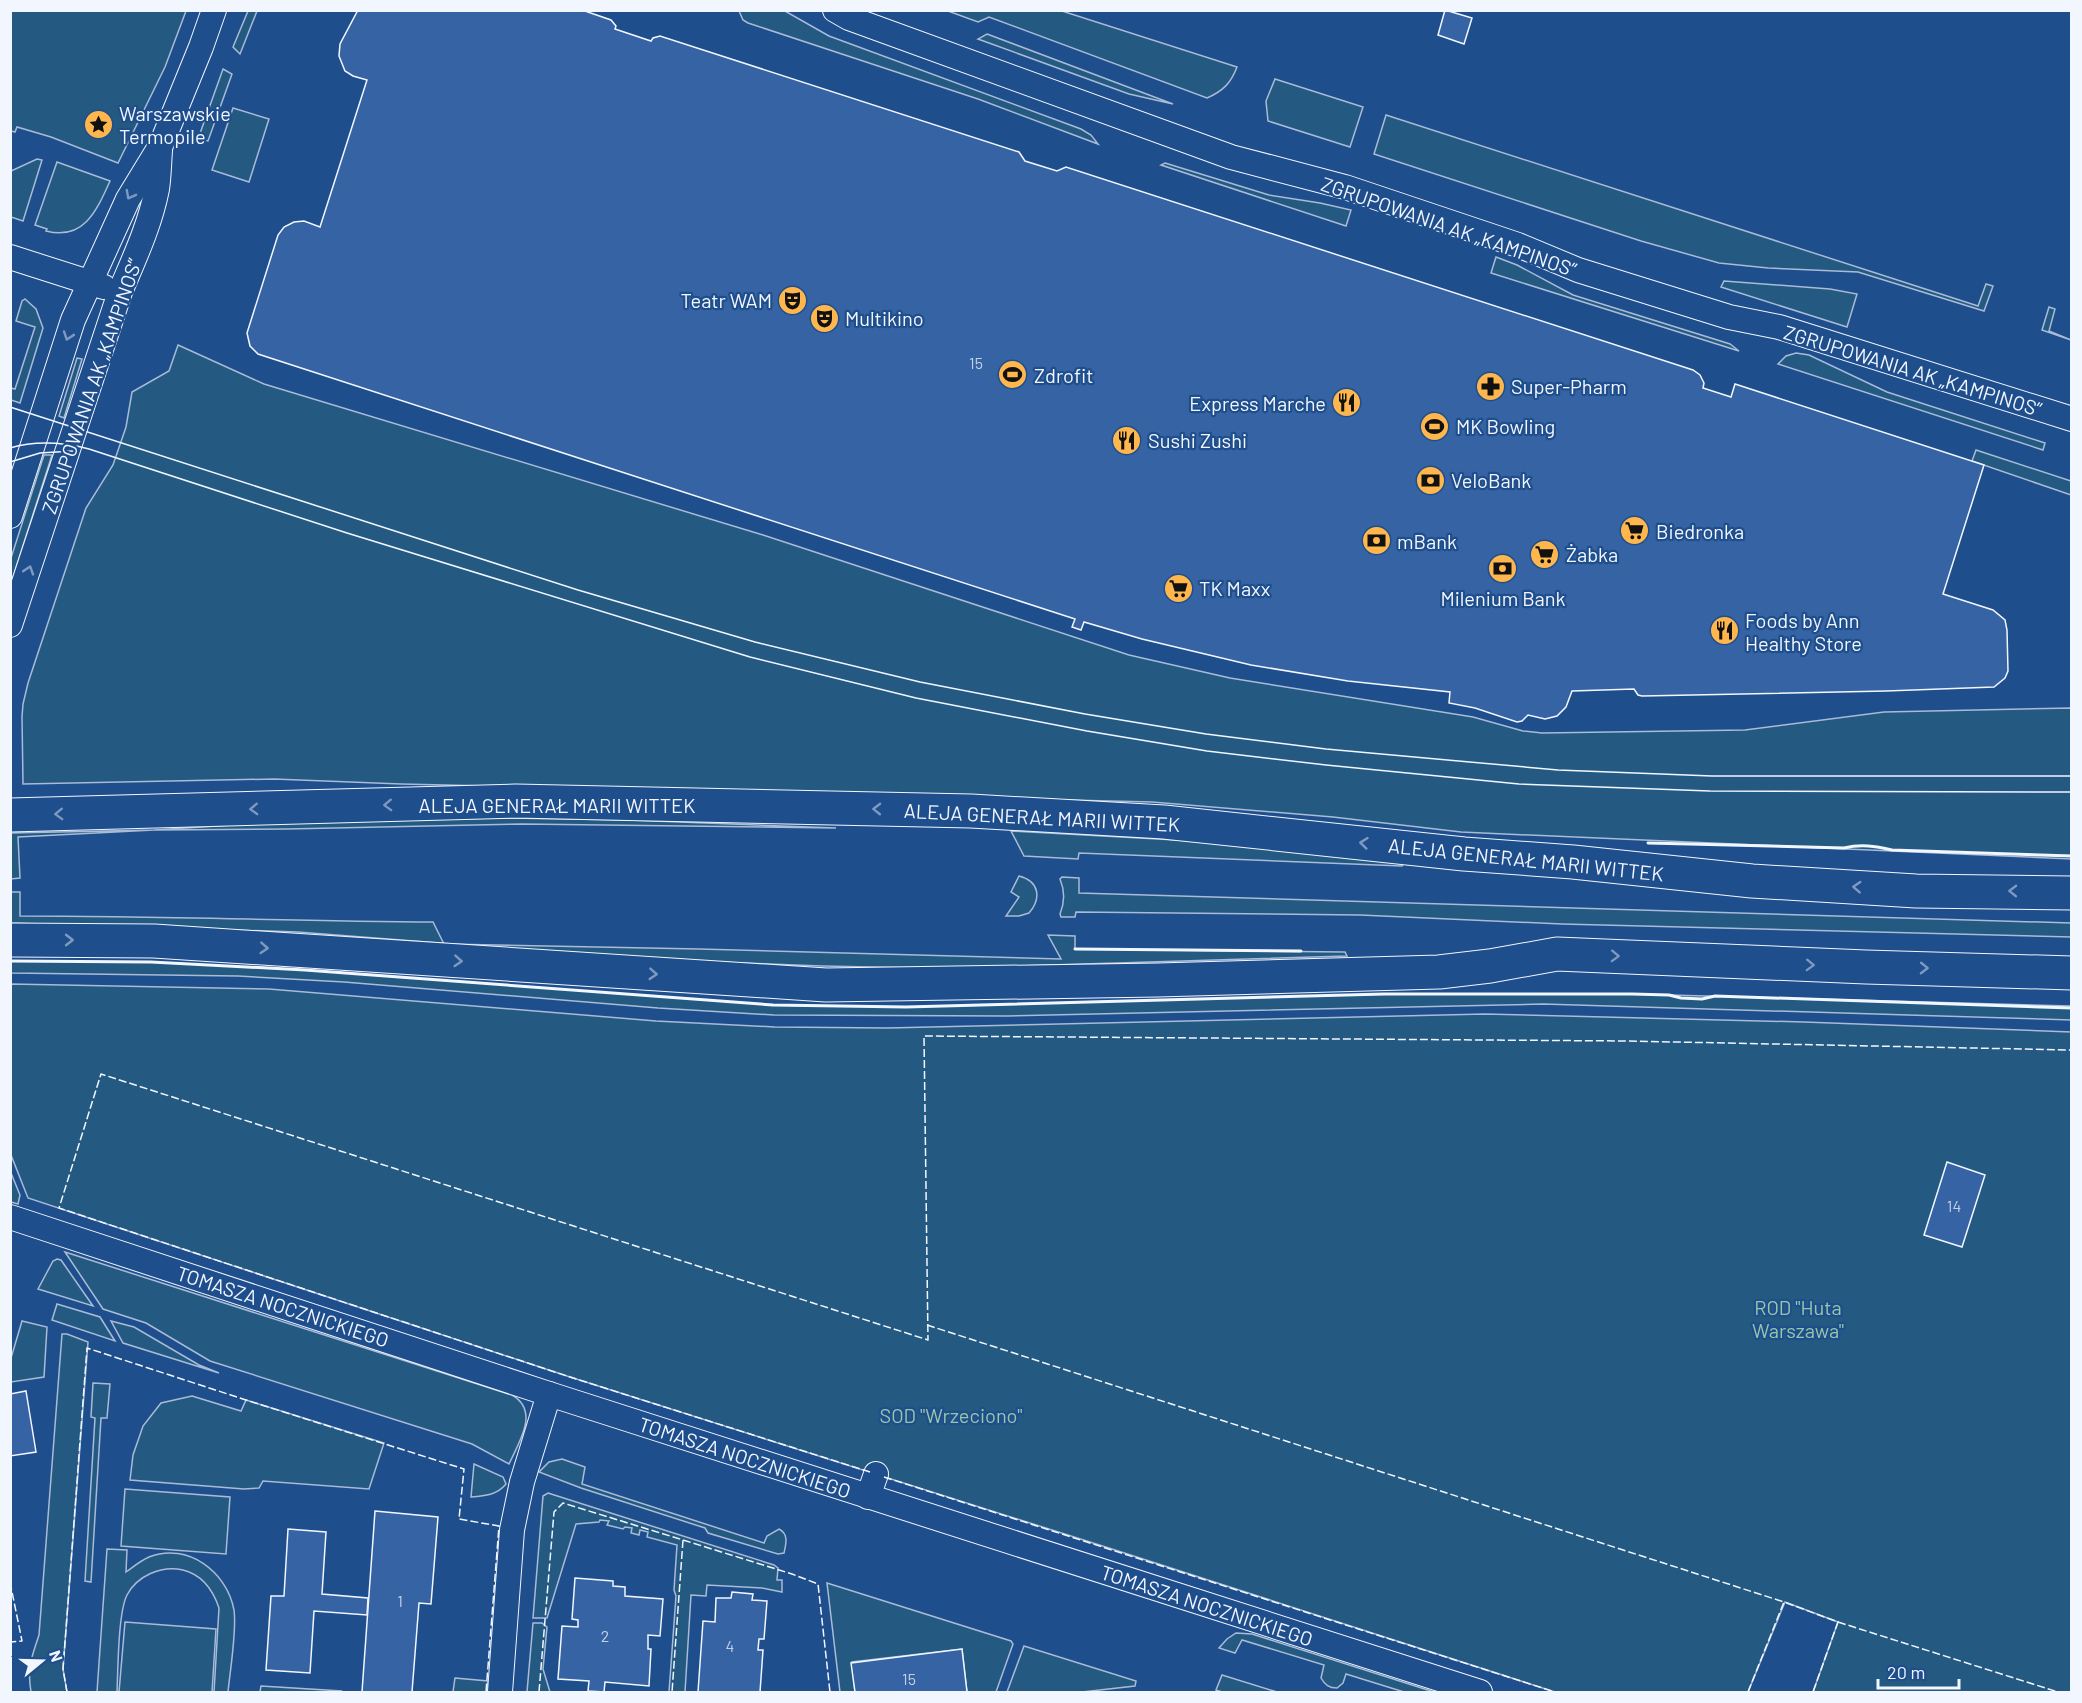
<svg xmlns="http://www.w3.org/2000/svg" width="2082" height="1703" font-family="Barlow,sans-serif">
  <rect width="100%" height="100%" fill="#1f4e8c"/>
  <g fill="#245a82" stroke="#a8bbd7" stroke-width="1.5">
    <path d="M11,10L186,11L165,67L118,163L51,137L17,127L15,132L11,131Z"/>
    <path d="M248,11H257L240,54L233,47Z"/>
    <path d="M739,11H785L829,36L1081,129L1091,135L1098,144L978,99L748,23L743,20Z"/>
    <path d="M948,11H1062L1237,67C1231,83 1223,91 1207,98L989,17L978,22Z"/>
    <path d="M987,34L1173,104L1129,94L978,39Z"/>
    <path d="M223,69L232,74L208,141L198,139Z"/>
    <path d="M1275,79L1363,107L1350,147L1268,121L1266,101Z"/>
    <path d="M233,108L269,119L249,182L212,170Z"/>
    <path d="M1386,115L1978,306L1986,284L1993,286L1984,311L1858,272L1768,268L1719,263L1641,241L1374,154Z"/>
    <path d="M37,159L42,160L23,221L11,217V171Z"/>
    <path d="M57,162L110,181C97,210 84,241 46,231L47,229L35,225Z"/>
    <path d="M1165,163L1269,195L1320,203L1351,210L1346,226L1161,165Z"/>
    <path d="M1496,257L1517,265L1573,295L1730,344L1739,351L1491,273Z"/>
    <path d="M1724,281L1830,289L1857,294L1847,327L1721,287Z"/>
    <path d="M25,299L36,309L43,328L20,403L11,400V388L15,389L35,327L16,321L22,301Z"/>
    <path d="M2049,307L2055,309L2049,331L2071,340L2042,330Z"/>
    <path d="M178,345L264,384L763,535L1129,655L1230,678L1473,717L1523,731L1542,733L1745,730L1884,712L2071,708V859L1461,832L1333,817L1152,802L401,784L274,779L23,784L22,717L23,704L28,683L86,508L113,465L126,427L132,392L169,371Z"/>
    <path d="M1796,353L1809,355L1887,392L2045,443L2043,450L1778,364L1786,356Z"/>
    <path d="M77,358L82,359L64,418L59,416Z"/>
    <path d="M1976,450L2071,481V495L1972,461Z"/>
    <path d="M44,455H52L11,583V558Z"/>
    <path d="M503,818L628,820L836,828L522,824L287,829L154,830L18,837L20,878L11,879L10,833L154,830L296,821Z"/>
    <path d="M1011,831L1249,844L1404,863L1402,866L1079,853L1078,859L1024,856Z"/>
    <path d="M1019,876C1039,881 1042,898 1029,913L1019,916H1006L1019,897L1011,892Z"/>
    <path d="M1062,877L1079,878V893L2071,923V937L1562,924L1360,915L1076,912L1075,917H1061L1060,914C1065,902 1065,891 1060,879Z"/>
    <path d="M11,892H20V916C157,916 295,921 433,922L444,944L699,949L1061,959L1048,935L1075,936V949L1345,952L1347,956L1018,966L922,968L822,966L659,960L298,932L11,923Z"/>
    <path d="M11,961L151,962L305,970L773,1005L906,1007L1384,994H1632L2071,1006L2072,1020L1543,1004L1007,1016L774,1015L658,1008L344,982L238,976L11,973Z"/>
    <path d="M11,984L269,989L656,1021L775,1027L887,1028L1485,1014L1804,1022L2071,1032V1692H1813L1838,1622L1785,1602L1748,1692H1555L1112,1549L570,1377L28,1198L11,1155Z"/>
    <path d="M11,1173L20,1195L18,1204L11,1202Z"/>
    <path d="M65,1252L512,1395C540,1411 519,1442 509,1464L472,1444L210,1361L146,1323L103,1309Z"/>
    <path d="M57,1259L61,1260L93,1306L38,1289L53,1261Z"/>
    <path d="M57,1304L100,1317L115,1341L52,1320Z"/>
    <path d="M22,1321L47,1327L44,1377L11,1382V1358Z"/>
    <path d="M111,1321L134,1327L199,1365L219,1373L123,1343Z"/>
    <path d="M62,1334H67L88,1342L63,1669L67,1692H31C27,1666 31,1660 39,1635Z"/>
    <path d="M93,1383L110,1384L107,1418H101L91,1582L85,1581L95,1418L91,1417Z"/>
    <path d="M192,1396L241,1411L246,1400L384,1443L369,1489L263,1481L259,1488L244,1489L130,1480L133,1455L143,1426L161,1403Z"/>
    <path d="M562,1459L585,1467L582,1484L764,1543L767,1536L779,1529C789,1534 786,1544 784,1553L778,1554L708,1533L705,1528L581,1488L539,1472L549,1462Z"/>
    <path d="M474,1464L503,1477L506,1484C497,1495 485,1496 471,1497Z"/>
    <path d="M125,1489L230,1497L226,1554L121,1546Z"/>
    <path d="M548,1493L774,1565L778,1568L777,1580H782V1592L762,1588L707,1585L706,1596L691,1595L685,1692H669L676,1596L674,1590L677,1545L647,1537L648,1532L640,1530L639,1535L631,1533L632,1528L625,1527L623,1529L607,1525L609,1521L600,1520L599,1522L576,1524L547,1618H533L543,1496Z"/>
    <path d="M107,1549L127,1550L126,1572C133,1567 140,1561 149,1557C188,1542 227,1572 234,1610C237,1630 230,1671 228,1692H214L219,1608C213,1590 203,1575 183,1570C161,1565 137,1576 127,1595C118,1613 118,1670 117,1692H97Z"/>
    <path d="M827,1583L1011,1641L1013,1644L996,1692H967L962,1649L852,1662L855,1692H840Z"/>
    <path d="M125,1622L216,1629L212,1692H119Z"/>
    <path d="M533,1623H542L547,1627L543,1669L550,1692H527Z"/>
    <path d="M1236,1633L1252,1634L1434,1692H1404L1346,1674L1343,1683L1337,1688C1329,1688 1325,1685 1321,1678L1324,1665L1242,1640L1235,1653L1219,1648L1227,1639Z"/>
    <path d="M1024,1646L1136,1681L1135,1686L1082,1692H1007Z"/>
    <path d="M1222,1675L1277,1692H1222L1216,1690Z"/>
    <path d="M455,1678L488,1681L487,1692H453Z"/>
    <path d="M261,1686L341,1691L340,1692H260Z"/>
  </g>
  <g fill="#3563a3" stroke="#f2f6ff" stroke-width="1.5">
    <path d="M358,10H582L611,20L616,26L615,29L651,41L653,38L660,36L1019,152L1025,161L1057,171L1066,167L1693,370L1700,375L1704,383L1703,388L1731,397L1735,384L1984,465L1943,594L1993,610L2005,620L2007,630L2008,671L2005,678L1994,687L1886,691L1642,696L1638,695L1634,689L1572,691L1566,707L1557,716L1545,719L1528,715L1522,721L1517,722L1475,708L1449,703L1450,692L1348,681L1251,665L1142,639L1084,622L1081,630L1072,627L1075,619L258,354L250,346L247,333L278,235L284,227L294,222L304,221L320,227L367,80L353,76L345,71L339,56L340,44Z"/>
    <path d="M1445,10L1472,18L1464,44L1438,35Z"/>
    <path d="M1947,1162L1985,1175L1962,1247L1924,1235Z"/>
    <path d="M26,1391L36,1452L10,1456V1394Z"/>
    <path d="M375,1511L438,1517L431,1604L419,1603L412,1692H362Z"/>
    <path d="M288,1529L326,1532L322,1594L368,1598L367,1615L314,1611L310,1673L266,1670L271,1596H284Z"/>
    <path d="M575,1578L613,1581V1586L625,1587V1596L663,1599L660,1636L648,1635V1649H651L649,1686L605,1682L604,1692L588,1691L589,1681L558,1679L562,1626L578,1627V1620L572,1619Z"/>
    <path d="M732,1592L753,1594L752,1600L767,1601L764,1639H759L758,1650H763L760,1692H698L703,1621L715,1622L716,1598H731Z"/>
    <path d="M962,1649L967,1692H855L851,1663Z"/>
  </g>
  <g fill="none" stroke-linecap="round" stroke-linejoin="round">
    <defs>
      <g id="minor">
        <path d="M835,10L849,18L1231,157L1345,187L1518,245L1578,270L1729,317L1779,327L2072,419"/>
        <path d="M10,257L104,287"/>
        <path d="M10,516L73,320L128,199L161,145L201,47L214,10"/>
        <path d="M10,625L120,292C134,259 150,225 157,189C159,176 159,163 160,151"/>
        <path d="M10,1217L549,1394L1480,1692"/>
        <path d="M868,1497L876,1474"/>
        <path d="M500,1692L512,1530L522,1482L549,1394"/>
      </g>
      <g id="secondary">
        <path d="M10,815L516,801L971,811L1164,822L1464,854L1573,862L1752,881L1916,891L2072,893"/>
        <path d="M10,940L154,941L826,985L1158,980L1439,972L1490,966L1557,954L1866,967L2072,973"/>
      </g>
    </defs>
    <use href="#minor" stroke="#f2f6ff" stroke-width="26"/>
    <use href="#secondary" stroke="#f2f6ff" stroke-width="35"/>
    <use href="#minor" stroke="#1f4e8c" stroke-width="24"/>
    <use href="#secondary" stroke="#1f4e8c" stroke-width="33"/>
    <g stroke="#f2f6ff" stroke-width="1.5">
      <path d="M10,407L578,590L755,642L920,682L1085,714L1206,734L1326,749L1558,770L1712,776H2072"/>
      <path d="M10,448C37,440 62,442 89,449L347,533L750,657L916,698L1087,731L1207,751L1326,765L1519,784L1710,791L2072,792"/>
      <path d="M10,462L40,453L73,451"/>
    </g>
    <g stroke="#f2f6ff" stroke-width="1.5" stroke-dasharray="8 3" stroke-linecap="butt">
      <path d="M927,1325L1784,1602"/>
      <path d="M870,1472L570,1377L59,1208L101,1074L928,1340L924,1036L1626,1041L2072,1050"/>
      <path d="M884,1477L1555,1692"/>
      <path d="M683,1540L792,1574L818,1584L830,1692"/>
      <path d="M10,1582L22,1641L10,1642"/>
      <path d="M1838,1622L2058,1692"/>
      <path d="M67,1692L63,1669L87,1348L246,1400L464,1469L459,1519L499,1526L486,1692"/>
      <path d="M539,1692L554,1512L563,1503L683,1540L672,1692"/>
      <path d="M1748,1692L1784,1602L1838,1622L1813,1692"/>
    </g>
    <g stroke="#f2f6ff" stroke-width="3">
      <path d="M1648,843L1844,848C1861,844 1875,846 1892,850L2072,856"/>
      <path d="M1075,949L1301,951"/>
      <path d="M10,961L151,962L305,970L773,1005L906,1007L1384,994H1632L1669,995L1681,998L1702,999L1715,996L2072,1008"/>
    </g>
  </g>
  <defs><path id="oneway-chevron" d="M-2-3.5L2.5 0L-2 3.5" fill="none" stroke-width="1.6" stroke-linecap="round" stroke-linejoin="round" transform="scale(1.5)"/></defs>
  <g stroke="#7e9ac0">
    <use href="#oneway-chevron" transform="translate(130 195) rotate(118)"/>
    <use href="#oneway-chevron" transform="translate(68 336) rotate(109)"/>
    <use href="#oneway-chevron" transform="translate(29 570) rotate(-72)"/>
    <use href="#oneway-chevron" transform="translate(388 805) rotate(178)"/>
    <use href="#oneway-chevron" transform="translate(254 809) rotate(178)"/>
    <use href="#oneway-chevron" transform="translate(877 809) rotate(-179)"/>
    <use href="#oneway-chevron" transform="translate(59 814) rotate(178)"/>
    <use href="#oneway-chevron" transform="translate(1364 843) rotate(-174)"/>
    <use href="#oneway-chevron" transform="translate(1857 887) rotate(-177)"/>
    <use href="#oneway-chevron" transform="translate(2013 891) rotate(-179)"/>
    <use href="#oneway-chevron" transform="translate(69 940)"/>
    <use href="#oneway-chevron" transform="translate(264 948) rotate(4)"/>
    <use href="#oneway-chevron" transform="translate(1615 956) rotate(2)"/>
    <use href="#oneway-chevron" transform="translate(458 961) rotate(4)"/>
    <use href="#oneway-chevron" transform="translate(1810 965) rotate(2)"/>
    <use href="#oneway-chevron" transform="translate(1924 968) rotate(1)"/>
    <use href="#oneway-chevron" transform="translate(653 974) rotate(4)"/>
  </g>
  <defs>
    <symbol id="sight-disc" viewBox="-11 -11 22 22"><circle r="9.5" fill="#ffb74d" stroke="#1f4e8c"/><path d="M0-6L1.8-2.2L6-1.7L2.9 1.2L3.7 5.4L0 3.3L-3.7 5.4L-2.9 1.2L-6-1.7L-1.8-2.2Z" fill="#111"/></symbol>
    <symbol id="theatre-disc" viewBox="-11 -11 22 22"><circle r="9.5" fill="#ffb74d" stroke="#1f4e8c"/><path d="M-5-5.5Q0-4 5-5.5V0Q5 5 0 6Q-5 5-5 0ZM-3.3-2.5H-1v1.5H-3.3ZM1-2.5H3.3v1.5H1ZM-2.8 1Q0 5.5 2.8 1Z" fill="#111"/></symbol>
    <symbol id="stadium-disc" viewBox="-11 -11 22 22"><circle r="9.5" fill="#ffb74d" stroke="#1f4e8c"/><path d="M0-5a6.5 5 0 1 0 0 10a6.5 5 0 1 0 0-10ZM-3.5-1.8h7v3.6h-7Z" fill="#111"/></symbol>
    <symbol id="pharmacy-disc" viewBox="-11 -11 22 22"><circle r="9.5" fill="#ffb74d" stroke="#1f4e8c"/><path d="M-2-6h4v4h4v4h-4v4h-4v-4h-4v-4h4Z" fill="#111"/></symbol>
    <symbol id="restaurant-disc" viewBox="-11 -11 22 22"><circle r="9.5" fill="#ffb74d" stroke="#1f4e8c"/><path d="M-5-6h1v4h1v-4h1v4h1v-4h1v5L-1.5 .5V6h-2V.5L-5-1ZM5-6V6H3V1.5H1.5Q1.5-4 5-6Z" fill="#111"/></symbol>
    <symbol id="bank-disc" viewBox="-11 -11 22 22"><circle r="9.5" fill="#ffb74d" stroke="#1f4e8c"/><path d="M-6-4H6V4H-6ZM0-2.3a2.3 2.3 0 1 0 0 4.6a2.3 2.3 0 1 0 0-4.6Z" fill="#111"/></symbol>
    <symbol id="supermarket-disc" viewBox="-11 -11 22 22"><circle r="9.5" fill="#ffb74d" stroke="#1f4e8c"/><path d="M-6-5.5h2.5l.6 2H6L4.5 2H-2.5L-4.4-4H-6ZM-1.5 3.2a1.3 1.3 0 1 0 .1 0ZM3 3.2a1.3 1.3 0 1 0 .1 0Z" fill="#111"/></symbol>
  </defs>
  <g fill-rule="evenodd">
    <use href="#sight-disc" x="82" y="108" width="33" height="33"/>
    <use href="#theatre-disc" x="776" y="284" width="33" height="33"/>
    <use href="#theatre-disc" x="808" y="302" width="33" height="33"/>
    <use href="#stadium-disc" x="996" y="358" width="33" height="33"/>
    <use href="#pharmacy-disc" x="1474" y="370" width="33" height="33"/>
    <use href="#restaurant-disc" x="1330" y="386" width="33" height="33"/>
    <use href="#stadium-disc" x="1418" y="410" width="33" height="33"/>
    <use href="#restaurant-disc" x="1110" y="424" width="33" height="33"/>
    <use href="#bank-disc" x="1414" y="464" width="33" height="33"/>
    <use href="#supermarket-disc" x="1618" y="514" width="33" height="33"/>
    <use href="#bank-disc" x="1360" y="524" width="33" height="33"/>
    <use href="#supermarket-disc" x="1528" y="538" width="33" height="33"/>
    <use href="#bank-disc" x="1486" y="552" width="33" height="33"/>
    <use href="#supermarket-disc" x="1162" y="572" width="33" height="33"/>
    <use href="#restaurant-disc" x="1708" y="614" width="33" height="33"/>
  </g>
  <g text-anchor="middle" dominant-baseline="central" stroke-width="4.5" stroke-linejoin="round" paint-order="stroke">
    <g font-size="16" fill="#c3d1e8">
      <text x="976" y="362">15</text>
      <text x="1954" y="1205">14</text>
      <text x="400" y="1600">1</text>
      <text x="605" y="1635">2</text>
      <text x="730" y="1645">4</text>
      <text x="909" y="1678">15</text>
    </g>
    <g font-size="20" fill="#f2f6ff" stroke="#1f4e8c" text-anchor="start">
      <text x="119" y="113">Warszawskie<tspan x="119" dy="23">Termopile</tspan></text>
      <text x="772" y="300" text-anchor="end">Teatr WAM</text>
      <text x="845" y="318">Multikino</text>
      <text x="1034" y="375">Zdrofit</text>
      <text x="1511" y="386">Super-Pharm</text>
      <text x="1326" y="403" text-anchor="end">Express Marche</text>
      <text x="1456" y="426">MK Bowling</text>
      <text x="1148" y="440">Sushi Zushi</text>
      <text x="1451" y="480">VeloBank</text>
      <text x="1656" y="531">Biedronka</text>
      <text x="1397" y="541">mBank</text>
      <text x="1566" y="554">Żabka</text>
      <text x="1199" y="588">TK Maxx</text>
      <text x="1503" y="598" text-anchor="middle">Milenium Bank</text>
      <text x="1745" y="620">Foods by Ann<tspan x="1745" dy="23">Healthy Store</tspan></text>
    </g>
    <g font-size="20" fill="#f2f6ff" stroke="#1f4e8c">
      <text transform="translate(1449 226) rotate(19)">ZGRUPOWANIA AK „KAMPINOS”</text>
      <text transform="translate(1913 370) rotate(17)">ZGRUPOWANIA AK „KAMPINOS”</text>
      <text transform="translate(91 386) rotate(-71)">ZGRUPOWANIA AK „KAMPINOS”</text>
      <text x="557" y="805">ALEJA GENERAŁ MARII WITTEK</text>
      <text transform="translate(1042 817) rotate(3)">ALEJA GENERAŁ MARII WITTEK</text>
      <text transform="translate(1526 859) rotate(6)">ALEJA GENERAŁ MARII WITTEK</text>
      <text transform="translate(283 1306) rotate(18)">TOMASZA NOCZNICKIEGO</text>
      <text transform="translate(745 1457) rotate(18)">TOMASZA NOCZNICKIEGO</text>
      <text transform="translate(1207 1605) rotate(18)">TOMASZA NOCZNICKIEGO</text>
    </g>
    <g font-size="20" fill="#97c8a6" stroke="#1f4e8c">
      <text x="1798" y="1307">ROD "Huta<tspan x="1798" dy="23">Warszawa"</tspan></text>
      <text x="951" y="1415">SOD "Wrzeciono"</text>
    </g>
  </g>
  <rect width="2082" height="1703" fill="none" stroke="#f2f6ff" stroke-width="24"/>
  <g transform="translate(42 1661) rotate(71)" stroke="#1f4e8c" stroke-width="4.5" paint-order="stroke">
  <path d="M0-4.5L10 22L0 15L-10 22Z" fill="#f2f6ff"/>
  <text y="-9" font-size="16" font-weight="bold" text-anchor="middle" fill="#f2f6ff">N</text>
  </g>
  <path d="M1878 1679v9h81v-9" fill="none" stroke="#f2f6ff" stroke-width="3"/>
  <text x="1887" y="1679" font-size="18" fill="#f2f6ff" stroke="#1f4e8c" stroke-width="4.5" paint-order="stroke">20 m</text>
</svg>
